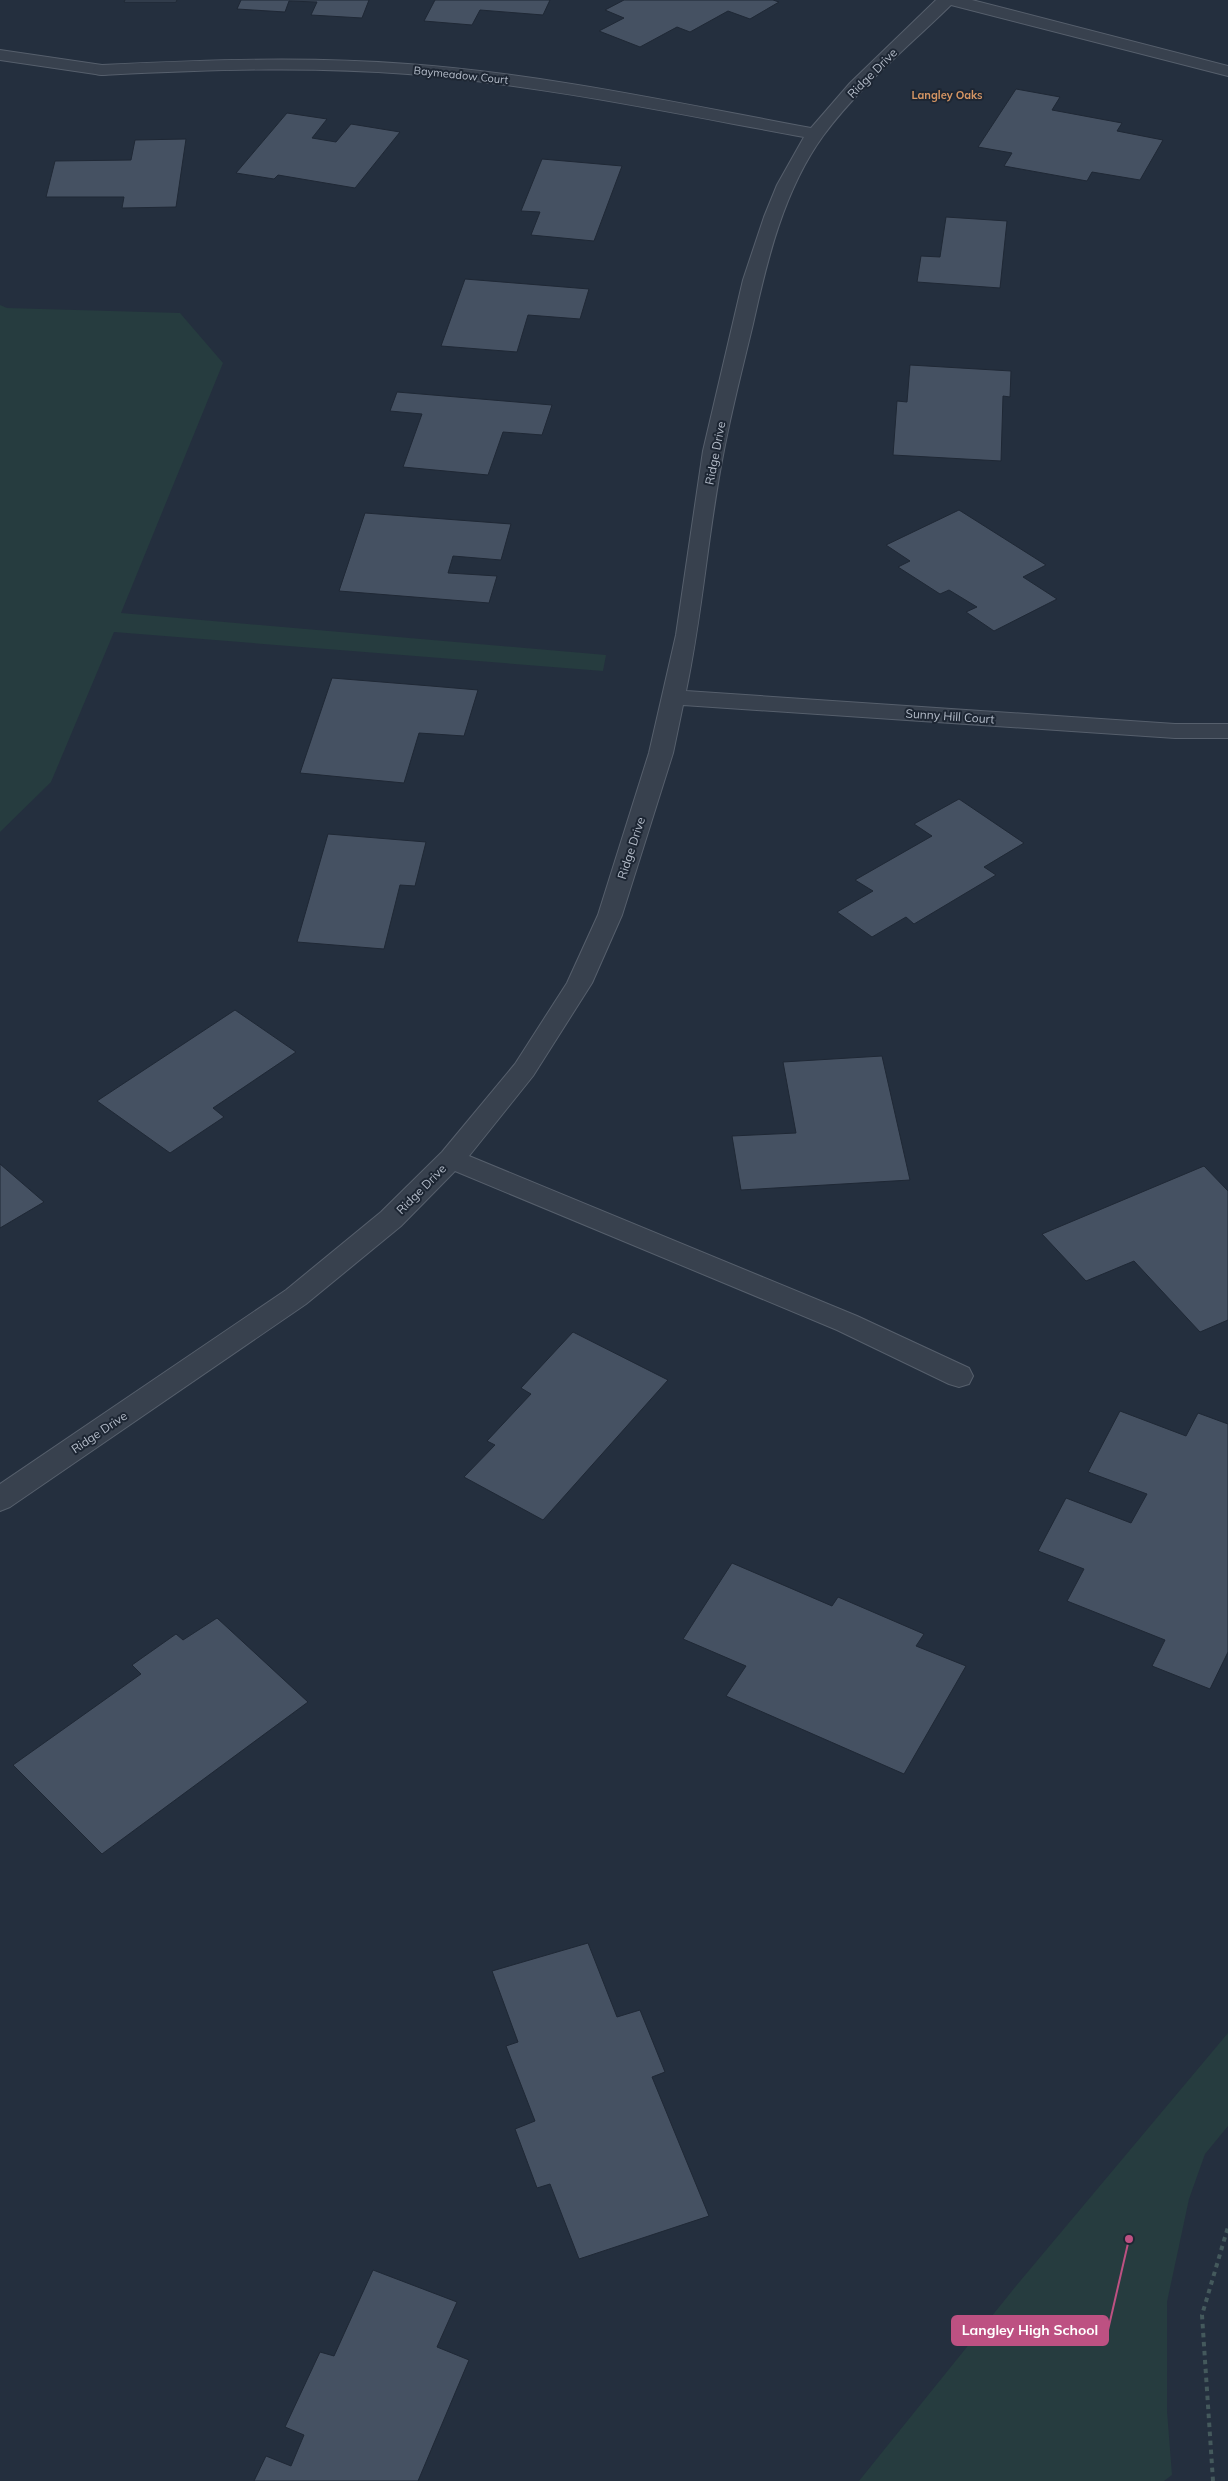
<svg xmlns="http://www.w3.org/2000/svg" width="1228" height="2481" font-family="Mulish,sans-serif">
  <rect width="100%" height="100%" fill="#242f3e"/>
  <g fill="#263c3f">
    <path d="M0,305L7,308L180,313L223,363L121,613L606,655L603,671L114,632L51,782L0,832Z"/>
    <path d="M1228,2033V2126L1205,2154L1189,2199L1167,2302V2411L1172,2475L1164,2481H859L1016,2286Z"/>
  </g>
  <g fill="#455162" stroke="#1f2835">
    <path d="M125,0H177L176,2H124Z"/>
    <path d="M241,0H369L362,18L311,15L317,2L289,1L285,12L237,9Z"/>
    <path d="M435,0H550L543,15L480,10L472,25L424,21Z"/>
    <path d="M624,0H773L779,2L750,19L728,11L690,32L677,27L640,47L599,31L624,18L605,10Z"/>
    <path d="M1016,89L1060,97L1052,110L1122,123L1117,131L1163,140L1140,180L1092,172L1087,181L1004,166L1012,153L978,147Z"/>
    <path d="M287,113L327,119L312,138L336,142L351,124L400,132L355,188L278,175L274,179L236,173Z"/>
    <path d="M186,139L176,207L122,208L124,197H46L55,161L131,160L135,140Z"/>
    <path d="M542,159L622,166L594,241L531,235L540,212L521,211Z"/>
    <path d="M946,217L1007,221L1000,288L917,282L921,256L940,257Z"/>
    <path d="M465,279L589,289L580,319L528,315L517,352L441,346Z"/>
    <path d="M910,365L1011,371L1010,397L1003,396L1001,461L893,455L897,401L907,402Z"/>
    <path d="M397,392L552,405L542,435L503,432L488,475L403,467L422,414L390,411Z"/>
    <path d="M959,510L1046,565L1023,577L1057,599L994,631L966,612L977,607L949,590L940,594L898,567L910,561L886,545Z"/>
    <path d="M365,513L511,524L501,560L453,556L448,573L497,576L489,603L339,591Z"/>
    <path d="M332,678L431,686L478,690L464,736L419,733L404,783L300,773Z"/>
    <path d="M959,799L1024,843L984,867L996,875L914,924L906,917L872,937L837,912L873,891L855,880L932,836L914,824Z"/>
    <path d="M328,834L426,842L415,886L400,885L384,949L297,942Z"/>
    <path d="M235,1010L296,1052L213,1108L224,1117L170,1153L97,1101Z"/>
    <path d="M882,1056L910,1180L741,1190L732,1136L796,1133L783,1062Z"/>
    <path d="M0,1164L44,1202L0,1228Z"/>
    <path d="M1204,1166L1228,1191V1320L1200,1332L1134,1261L1086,1281L1042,1234Z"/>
    <path d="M573,1332L668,1380L543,1520L464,1477L495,1445L487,1441L531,1394L521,1388Z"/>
    <path d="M1120,1411L1186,1436L1198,1413L1228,1424V1652L1210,1689L1152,1666L1165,1640L1067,1601L1084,1569L1038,1551L1066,1498L1131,1523L1147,1494L1088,1472Z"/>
    <path d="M732,1563L832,1606L838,1597L924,1634L916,1646L966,1666L904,1774L726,1696L746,1666L683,1639Z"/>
    <path d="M217,1618L308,1702L102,1854L13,1765L141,1674L132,1665L176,1634L183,1640Z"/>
    <path d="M588,1943L617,2017L640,2010L665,2072L652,2077L709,2216L579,2259L550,2184L537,2188L515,2129L535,2121L506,2046L518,2042L492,1971Z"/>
    <path d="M373,2270L457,2302L437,2347L469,2360L418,2481H254L266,2456L291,2466L304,2435L285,2427L320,2352L334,2356Z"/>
  </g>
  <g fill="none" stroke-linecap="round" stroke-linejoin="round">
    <defs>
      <path id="lane" d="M0,50L102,65L108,66L111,70L108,74L102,75L0,60Z"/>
      <path id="street" d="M936,0H972L1228,66V76L951,5C908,47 859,87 823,136C784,190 767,260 753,324C743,366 732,408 724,450C708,530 703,611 686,691L1175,724H1228V738H1175L683,705L673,753L622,915L592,983L533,1076L469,1156L857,1316L969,1368L973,1376L969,1384L959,1387L949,1384L837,1330L455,1171L401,1226L306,1304L10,1507L0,1511V1484L286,1290L381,1212L442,1152L515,1064L567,983L598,915L649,753L676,635L703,451L743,280L764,217L777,185L804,137C673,113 541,85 408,74C306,66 204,70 102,75L96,74L93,70L96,66L102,65C204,60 306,56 408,64C544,74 677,103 811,128L850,83Z"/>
    </defs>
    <use href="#lane" stroke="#565f6c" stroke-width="2"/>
    <use href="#street" stroke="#565f6c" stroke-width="2"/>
    <path stroke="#44595c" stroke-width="4" stroke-dasharray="4.5 4.5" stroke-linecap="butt" d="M1213,2481L1202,2315L1228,2227"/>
    <use href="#lane" fill="#38414e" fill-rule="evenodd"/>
    <use href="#street" fill="#38414e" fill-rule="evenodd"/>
  </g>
  <g text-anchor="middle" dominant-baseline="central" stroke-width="4" stroke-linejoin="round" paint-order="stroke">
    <g font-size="11" fill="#b4bcc9" stroke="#1d2633">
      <text transform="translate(461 75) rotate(6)">Baymeadow Court</text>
    </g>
    <g font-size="11" font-weight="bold" fill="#d59563" stroke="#1d2633">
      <text x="947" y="95">Langley Oaks</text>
    </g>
    <g font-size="12" fill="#b4bcc9" stroke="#1d2633">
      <text transform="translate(872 73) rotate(-45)">Ridge Drive</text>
      <text transform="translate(715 453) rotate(-79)">Ridge Drive</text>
      <text transform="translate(950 716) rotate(4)">Sunny Hill Court</text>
      <text transform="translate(631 848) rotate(-72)">Ridge Drive</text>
      <text transform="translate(421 1189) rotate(-45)">Ridge Drive</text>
      <text transform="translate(99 1432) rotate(-34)">Ridge Drive</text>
    </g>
  </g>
  <path fill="none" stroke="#bd5182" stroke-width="2" d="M1129 2239L1108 2330"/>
  <circle fill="#bd5182" stroke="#1d2633" stroke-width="2" cx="1129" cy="2239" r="5"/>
  <rect fill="#bd5182" stroke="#bd5182" stroke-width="2" x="952" y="2316" width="156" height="29" rx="5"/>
  <g font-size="14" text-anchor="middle" font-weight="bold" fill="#fff">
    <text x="1030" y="2335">Langley High School</text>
  </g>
</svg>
